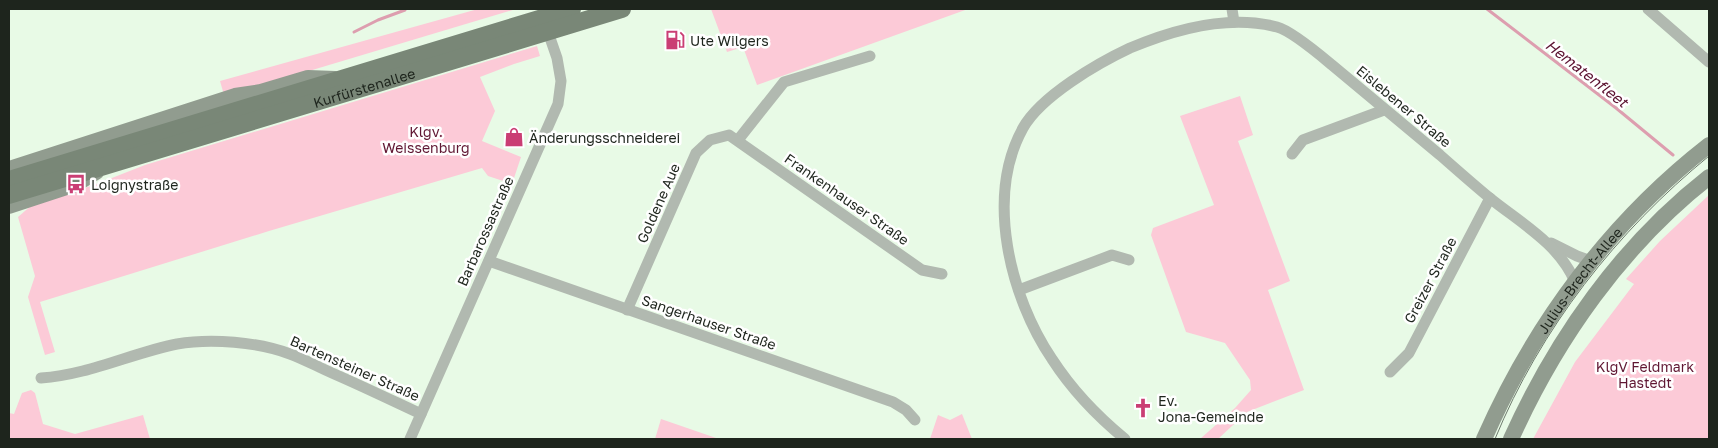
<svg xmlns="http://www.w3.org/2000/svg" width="1718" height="448" font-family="'Golos Text',sans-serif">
  <rect width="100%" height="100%" fill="#e8fae6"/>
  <g fill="#fccad7">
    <path d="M478,9H516L299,74L224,95L220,81Z"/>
    <path d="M711,9H968L757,85L743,47L727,52Z"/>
    <path d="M537,46L540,56L514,64L480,77L495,111L482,141L521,157L512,184L488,176L482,168L269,231L40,302L55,352L45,355L28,297L35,276L18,217L33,204L94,185L145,165Z"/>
    <path d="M1240,96L1253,135L1238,141L1290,281L1268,290L1304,390L1247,412L1218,439H1200L1235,408L1251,390L1250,380L1225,343L1186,332L1151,235L1153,228L1214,205L1180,116Z"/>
    <path d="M1709,195V439H1533L1575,362L1634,284L1626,279L1660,241Z"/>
    <path d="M31,390L35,393L43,424L75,434L143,415L150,439H9V413L14,414L22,393Z"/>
    <path d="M962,414L972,439H930L938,415L950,420Z"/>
    <path d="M661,419L719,439H655Z"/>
  </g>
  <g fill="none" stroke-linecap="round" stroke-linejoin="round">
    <g stroke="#dd9eaf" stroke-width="3">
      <path d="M1487,9L1616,108L1673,155"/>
      <path d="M354,32L378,20L405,10"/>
    </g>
    <g stroke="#b1b9b0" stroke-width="11">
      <path d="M1232,9L1234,22"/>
      <path d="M1648,9L1709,62"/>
      <path d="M738,140L784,82L870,56"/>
      <path d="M1292,154L1303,140L1384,110"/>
      <path d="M1551,243L1577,256L1591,261"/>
      <path d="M489,261L893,402L906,410L915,420"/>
      <path d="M1019,290L1112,255L1129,260"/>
      <path d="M627,310L696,153L710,140L729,135L922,270L942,274"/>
      <path d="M1390,372L1409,353L1490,198"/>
      <path d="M41,378C88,375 132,353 177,344C211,338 258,342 290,354C304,359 318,367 332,373C362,386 391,400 421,414"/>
      <path d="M410,439L558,104L561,81L557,58L548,32"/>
      <path d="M1125,439C1097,416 1072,390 1052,359C1010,297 985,197 1023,128C1041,96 1098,63 1130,48C1175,29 1229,14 1277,27C1292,31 1320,55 1332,65C1368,95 1404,125 1440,155C1457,170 1474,185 1491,199C1521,223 1560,245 1575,282"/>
    </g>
    <g stroke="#919c8f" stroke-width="16">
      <path d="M9,169L235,96L261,92L308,78L335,79"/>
      <path d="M9,206L76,184L96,172"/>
      <path id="s1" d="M1484,439C1534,325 1610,222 1709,145"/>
      <path d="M1511,439C1556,339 1622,245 1709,177"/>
    </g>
    <g stroke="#798777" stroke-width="18">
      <path d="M9,180L572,9"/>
      <path id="s2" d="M9,195L622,9"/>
    </g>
    <path stroke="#6f7a6e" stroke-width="1" d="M1495,439C1540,329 1617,231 1709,156"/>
  </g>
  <defs>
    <symbol id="fuel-bare" viewBox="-9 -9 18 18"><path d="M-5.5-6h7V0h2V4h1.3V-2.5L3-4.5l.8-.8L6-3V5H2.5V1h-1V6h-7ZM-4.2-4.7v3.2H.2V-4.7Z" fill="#ca3e74" stroke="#fff" stroke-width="2.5" paint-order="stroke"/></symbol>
    <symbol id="shop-bare" viewBox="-9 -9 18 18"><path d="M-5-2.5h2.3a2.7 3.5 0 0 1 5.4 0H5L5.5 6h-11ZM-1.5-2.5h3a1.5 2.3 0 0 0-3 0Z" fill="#ca3e74" stroke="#fff" stroke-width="2.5" paint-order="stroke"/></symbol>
    <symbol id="bus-bare" viewBox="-9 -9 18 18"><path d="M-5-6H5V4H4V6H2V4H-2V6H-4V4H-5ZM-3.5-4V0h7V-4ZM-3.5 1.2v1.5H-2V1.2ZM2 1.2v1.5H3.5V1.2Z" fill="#ca3e74" stroke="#fff" stroke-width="2.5" paint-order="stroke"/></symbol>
    <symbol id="church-bare" viewBox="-9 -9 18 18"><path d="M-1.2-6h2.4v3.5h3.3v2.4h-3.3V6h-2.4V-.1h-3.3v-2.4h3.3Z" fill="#ca3e74" stroke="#fff" stroke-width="2.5" paint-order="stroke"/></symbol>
  </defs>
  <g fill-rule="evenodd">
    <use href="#fuel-bare" x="661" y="26" width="28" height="28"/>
    <use href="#shop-bare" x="500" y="123" width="28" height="28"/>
    <use href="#bus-bare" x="62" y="170" width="28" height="28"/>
    <use href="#church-bare" x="1129" y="394" width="28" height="28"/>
  </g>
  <g text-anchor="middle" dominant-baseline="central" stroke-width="5" stroke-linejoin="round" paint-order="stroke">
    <g font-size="14" fill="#1e251d" stroke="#fff" text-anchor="start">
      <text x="690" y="40">Ute Wilgers</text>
      <text x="529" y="137">Änderungsschneiderei</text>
      <text x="91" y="184">Loignystraße</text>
      <text x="1158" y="400">Ev.<tspan x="1158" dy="16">Jona-Gemeinde</tspan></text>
    </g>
    <g font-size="14" fill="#1e251d" stroke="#fff">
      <text stroke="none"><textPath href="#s2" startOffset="371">Kurfürstenallee</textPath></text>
      <text transform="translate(1404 106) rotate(40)">Eislebener Straße</text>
      <text transform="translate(847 199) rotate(35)">Frankenhauser Straße</text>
      <text transform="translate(658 203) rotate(-66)">Goldene Aue</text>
      <text transform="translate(485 231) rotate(-66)">Barbarossastraße</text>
      <text transform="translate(1430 280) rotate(-62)">Greizer Straße</text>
      <text stroke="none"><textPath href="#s1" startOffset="186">Julius-Brecht-Allee</textPath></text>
      <text transform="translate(709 322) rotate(19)">Sangerhauser Straße</text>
      <text transform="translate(355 368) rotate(24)">Bartensteiner Straße</text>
    </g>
    <g font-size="14" fill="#601733" stroke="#fff">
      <text x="426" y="131">Klgv.<tspan x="426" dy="16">Weissenburg</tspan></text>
      <text x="1645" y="366">KlgV Feldmark<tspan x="1645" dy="16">Hastedt</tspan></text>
    </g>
    <g font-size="15" font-style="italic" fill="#5a112f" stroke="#fff">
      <text transform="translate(1587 73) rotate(38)">Hematenfleet</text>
    </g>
  </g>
  <rect width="1718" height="448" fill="none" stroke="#1e251d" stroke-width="20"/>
</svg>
